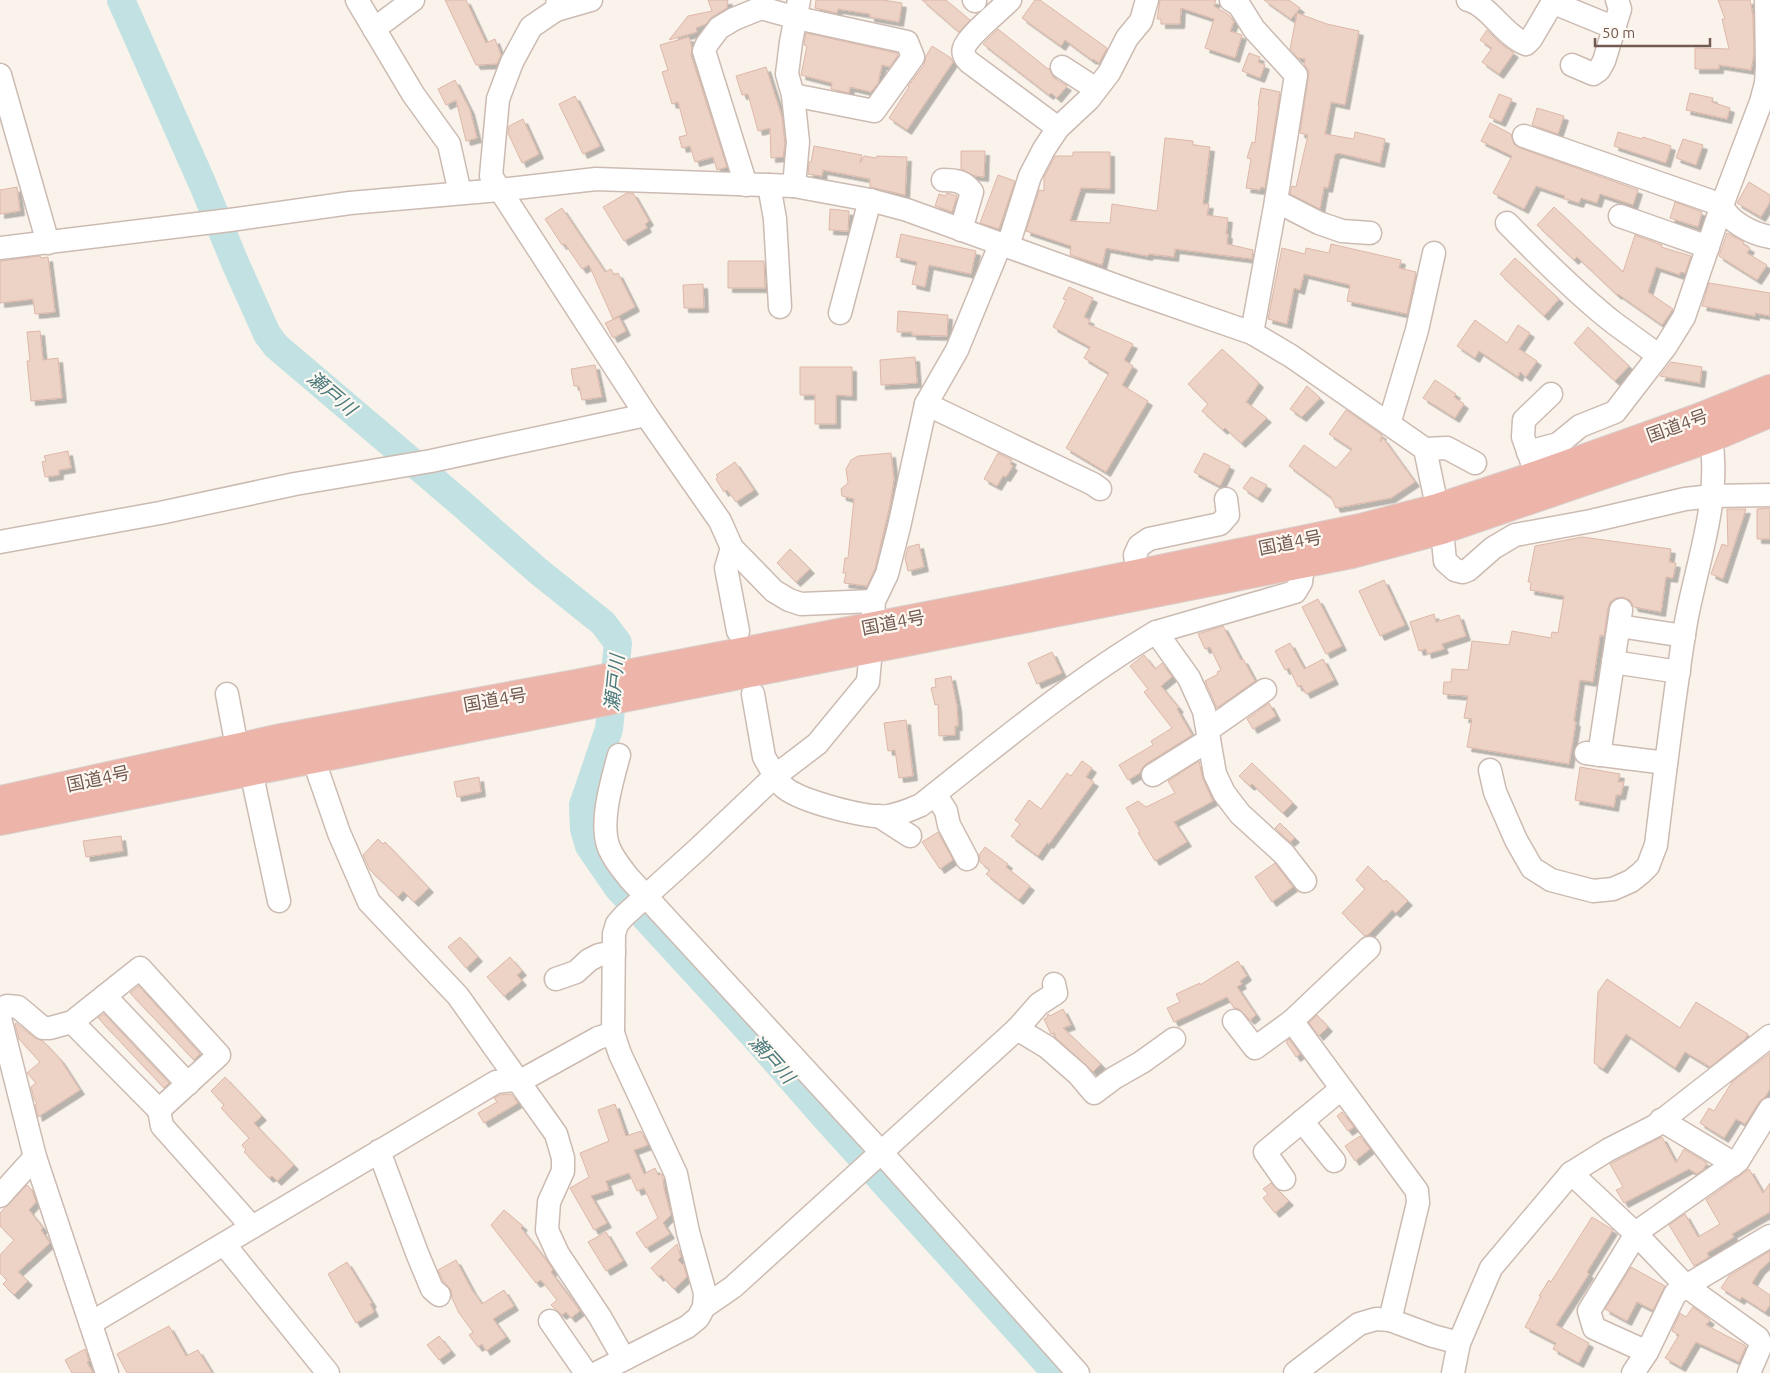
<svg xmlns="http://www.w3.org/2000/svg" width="1770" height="1373" font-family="Ubuntu,'Noto Sans JP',sans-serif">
  <defs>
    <filter id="shadow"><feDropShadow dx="4.5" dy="4.5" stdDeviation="0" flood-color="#0004"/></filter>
  </defs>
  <rect width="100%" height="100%" fill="#faf3eb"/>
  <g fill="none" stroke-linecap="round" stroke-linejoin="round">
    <path stroke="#c2e1e2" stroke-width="28" d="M121,0L203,185L236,265L267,334L276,346L463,505L538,571L603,623L618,643L609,729L583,805L584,829L589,846L618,888L752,1034L822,1114L1056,1373"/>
  </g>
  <g fill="#edd2c6" stroke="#ddb8a9" filter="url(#shadow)">
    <path d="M445,0H466L486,43L495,39L501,55L497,64L476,65Z"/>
    <path d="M708,0H728L727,8L712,17L706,24L696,28L697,32L669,40L688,16L712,11Z"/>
    <path d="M816,0H883L902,3L899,22L870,17V14L838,9L837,13L815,8Z"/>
    <path d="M922,0H946L970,20L959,32Z"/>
    <path d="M1035,0H1040L1107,48L1099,63L1093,59L1092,60L1065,40L1061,46L1022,18Z"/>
    <path d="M1160,0H1216L1214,6L1229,15L1234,22L1230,31L1242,35L1235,58L1205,48L1214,19L1181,8L1180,24H1161V19H1157Z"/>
    <path d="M1264,0H1289L1300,8L1291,19Z"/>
    <path d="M1718,0H1750L1753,16L1754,54L1751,70L1719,65V69H1695V48L1729,49L1722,19H1725Z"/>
    <path d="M1297,13L1327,24L1359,31L1345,105L1331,102L1325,134L1354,139L1355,132L1385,139L1380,163L1338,153L1337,154H1335L1328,188L1324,187L1320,209L1290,194L1292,186L1296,187L1308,135L1300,133L1309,72L1304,64L1305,59L1298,58L1290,49Z"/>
    <path d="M998,29L1048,69L1049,68L1051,73L1054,78L1067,86L1057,98L1051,93L1049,95L983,44Z"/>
    <path d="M1487,30L1501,44L1514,53L1499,74L1482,62L1492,48L1480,40Z"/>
    <path d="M806,33L897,53L898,55L890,67L882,65L878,83L871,92L850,87L849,93L831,89L832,83L801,75L807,46L804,45Z"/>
    <path d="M689,37L692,48L691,55L727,167L717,170L713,157L695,162L690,146L682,148L679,137L687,135L678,102L672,104L662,72L668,70L660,45Z"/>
    <path d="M932,46L951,58L953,62L907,130L889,118L909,87L908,86L924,65L926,56Z"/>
    <path d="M1249,53L1260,57L1258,62L1265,65L1260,78L1242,71Z"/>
    <path d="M766,67L782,117L785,144L783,157L771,158L770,128L758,131L748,94L742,95L736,76Z"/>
    <path d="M455,80L470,110L477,138L466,141L456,100L446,105L438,89Z"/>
    <path d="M1261,88L1280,92L1265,188L1261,187L1260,190L1246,188L1251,159L1247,158L1252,142L1255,143L1259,106L1258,105Z"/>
    <path d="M1690,93L1713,98L1712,102L1730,108L1727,119L1686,110Z"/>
    <path d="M1499,94L1512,99L1501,122L1489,117Z"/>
    <path d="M575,96L600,146L583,154L559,104Z"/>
    <path d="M1537,108L1564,116L1558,134L1532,125Z"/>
    <path d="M523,119L539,154L522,163L508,133L509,126Z"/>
    <path d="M1490,123L1511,134L1514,144L1520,148L1638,190L1633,205L1600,194L1597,203L1581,198L1579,203L1563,198L1565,196L1536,186L1524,209L1493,193L1512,156L1481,141Z"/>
    <path d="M1618,132L1642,139L1643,137L1671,146L1666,163L1614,146Z"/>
    <path d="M1165,138L1193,141V145L1210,147L1203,204H1209L1207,215L1228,218L1226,234H1228L1227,244L1253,250L1252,259L1175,249L1174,257L1149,254L1148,256L1106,248L1102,265L1070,255L1071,246L1026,231L1039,190L1044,191V177L1055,156H1073V152H1110V189L1081,188L1070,221L1110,223L1112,204L1157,211Z"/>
    <path d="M1683,139L1703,145L1696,165L1676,158Z"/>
    <path d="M814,146L862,155L860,163L864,156L876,158L877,156L907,157L905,195L870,187V179L823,170L822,176L808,174L809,162H811Z"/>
    <path d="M961,151H985L984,177L975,176L961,169Z"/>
    <path d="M998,175L1015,181L999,229L980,223Z"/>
    <path d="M1749,182L1770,195V202L1761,217L1737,203Z"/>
    <path d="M17,187L20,211L0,214V190Z"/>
    <path d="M627,193H633L649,221L645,224L647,228L624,241L603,207Z"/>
    <path d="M947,193L957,196L952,212L935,206L939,194L945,196Z"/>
    <path d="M1675,202L1702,212L1698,227L1670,218Z"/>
    <path d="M1554,207L1623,272L1635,235L1662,245L1661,247L1691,256L1685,273L1680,272V275L1656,267L1648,292L1673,309L1662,325L1618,294L1617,295L1577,257L1574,260L1537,225Z"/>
    <path d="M562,208L605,272L611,269L614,275L618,273L635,307L613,319L589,265L582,269L565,244L562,245L545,219Z"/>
    <path d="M830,209L849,211L848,231L829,230Z"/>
    <path d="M1727,233L1744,242L1743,244L1750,248L1747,253L1767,265L1757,280L1719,256Z"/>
    <path d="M901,234L976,251L971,274L929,265L925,287L912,284L917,262L896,257Z"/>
    <path d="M1331,244L1401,260L1399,268L1416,272L1407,314L1347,301L1350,285L1304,274L1300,290L1294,288L1287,324L1268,319L1282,248L1305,254L1306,248L1329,253Z"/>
    <path d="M40,256L41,258L48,257L55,312L35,314L33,299L0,303V261Z"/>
    <path d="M1515,258L1559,299L1544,316L1500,274Z"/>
    <path d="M728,261H764L765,288H728Z"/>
    <path d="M1709,283L1770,293V316L1755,313V316L1702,306Z"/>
    <path d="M703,284L704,308H684L683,285Z"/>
    <path d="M1069,287L1093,298L1084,317L1090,320L1088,324L1133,344L1124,360L1133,366L1122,385L1148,401L1106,472L1066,448L1109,373L1084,358L1090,347L1053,327L1066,300L1063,299Z"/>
    <path d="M898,311L948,315L947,336L912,335V332H897Z"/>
    <path d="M619,317L626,331L613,338L605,323Z"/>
    <path d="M1475,320L1507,343L1518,325L1530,333L1519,349L1537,361L1526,377L1520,372L1518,377L1479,351L1475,358L1457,346Z"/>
    <path d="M1588,327L1629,366L1615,381L1574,343Z"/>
    <path d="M40,331L43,360L58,358L62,398L31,401L27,361H30L27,332Z"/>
    <path d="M1222,349L1259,383L1246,402L1267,418L1241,443L1225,428L1223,430L1202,411L1208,404L1188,384Z"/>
    <path d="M915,357L917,383L881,385L880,360Z"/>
    <path d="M1671,362L1702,367L1700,383L1660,376Z"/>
    <path d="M595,365L602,397L582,400L579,386H574L571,369Z"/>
    <path d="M800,367H852V396L836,395V424H815V395H800Z"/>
    <path d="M1435,380L1456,394L1454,397L1464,404L1455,418L1423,398Z"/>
    <path d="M1307,386L1320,398L1302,417L1290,409Z"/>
    <path d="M1346,410L1382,435L1380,442L1383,438L1415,482L1391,498L1336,508L1331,497L1289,466L1304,445L1336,468L1352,449L1329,434Z"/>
    <path d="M68,451L71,468L59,470V475L45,477L42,462L46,461L44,456Z"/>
    <path d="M891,453L894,479L890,505L875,569L867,586L844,583L846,573H843L845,558H848L854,499L842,496L841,489L848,483L846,469L851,460L858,456Z"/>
    <path d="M998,453L1012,460L1010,464L1013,466L1006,477L1003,476L997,486L984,479Z"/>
    <path d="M1204,453L1230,466L1220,486L1194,472Z"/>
    <path d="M735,462L754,490L736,502L727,490L724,492L716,479L718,477L716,475Z"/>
    <path d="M1251,477L1267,485L1258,498L1243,488Z"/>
    <path d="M1770,508V539H1757V509Z"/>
    <path d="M1727,509H1746L1723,579L1711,574L1722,544L1728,546Z"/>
    <path d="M1582,537L1671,549L1669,562L1676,563L1673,578L1666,577L1661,612L1634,607L1630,600L1623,597L1616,598L1610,602L1608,608L1604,636L1600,635L1593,682L1580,680L1574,721L1576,722L1569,764L1467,747L1472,719L1464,718L1468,696L1443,694L1444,682H1451L1452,669L1468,670L1472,641L1509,645L1512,631L1551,638L1552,632L1558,633L1564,596L1530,590L1531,582H1528L1535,546Z"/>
    <path d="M919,544L924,567L908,571L905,558L908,547Z"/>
    <path d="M790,549L810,569L796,582L777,563Z"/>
    <path d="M1384,580L1405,625L1380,636L1359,591Z"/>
    <path d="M1318,599L1342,646L1326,654L1302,607Z"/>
    <path d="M1434,614L1436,622L1459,615L1466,636L1442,644L1444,649L1427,654L1426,649L1419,651L1410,622Z"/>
    <path d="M1223,626L1241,660L1243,659L1255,681L1217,708L1205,681L1218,674L1217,672L1221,670L1210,647L1205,649L1198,634Z"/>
    <path d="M1290,643L1304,669L1323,659L1334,680L1306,694L1301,685L1298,687L1289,668L1285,670L1275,651Z"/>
    <path d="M1052,652L1062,673L1037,684L1028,663Z"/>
    <path d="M1144,655L1155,669L1162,663L1172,677L1161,686L1179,708L1177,709L1192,735L1146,764L1142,768L1140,773L1128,780L1119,765L1153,745L1151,741L1172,728L1144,692L1148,689L1130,666Z"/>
    <path d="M951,676L957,706L958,726H955V735L939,736L938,704L935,705L931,688L936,687L935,679Z"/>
    <path d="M1269,703L1276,716L1253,729L1247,719Z"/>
    <path d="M906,720L913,776L899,778L895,750L888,751L884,723Z"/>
    <path d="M1082,761L1092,768L1086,777L1094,782L1049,844L1047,843L1038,856L1011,836L1020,824L1015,820L1029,800L1041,809L1067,773L1071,776Z"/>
    <path d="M1199,761L1203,779L1213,801L1174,822L1187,842L1155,861L1138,833L1140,832L1126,808L1138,801L1146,807L1175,793L1168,781Z"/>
    <path d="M1252,763L1293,803L1283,813L1252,784L1250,786L1239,776Z"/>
    <path d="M1580,767L1620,774L1618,782H1624L1621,795H1616L1614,807L1575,800Z"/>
    <path d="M479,777L481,792L457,797L454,782Z"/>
    <path d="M1280,823L1295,838L1290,842L1275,828Z"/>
    <path d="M938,832L953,860L940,869L922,842Z"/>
    <path d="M121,836L123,851L86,857L83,841Z"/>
    <path d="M378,839L383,844L385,842L429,888L414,902L403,891L398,897L370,870L363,855Z"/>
    <path d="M985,847L1008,864L1006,867L1030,886L1019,900L986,874L990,870L980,862L979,855Z"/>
    <path d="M1275,863L1293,887L1272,902L1255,877Z"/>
    <path d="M1368,866L1384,882L1386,880L1408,901L1396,913L1392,910L1368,935L1365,936L1342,913L1365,889L1356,880Z"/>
    <path d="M460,937L478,957L466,968L448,947Z"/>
    <path d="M510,957L522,971L517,975L522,981L504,996L487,977Z"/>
    <path d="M1238,961L1247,976L1240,981L1242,984L1237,987L1256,1015L1250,1020L1239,1009L1234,1008L1227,997L1174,1022L1167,1008L1180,1002L1176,994L1200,983V985Z"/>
    <path d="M1607,979L1680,1028L1696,1002L1748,1034L1745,1039L1710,1067L1685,1052L1675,1068L1626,1034L1603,1069L1594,1063L1598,992Z"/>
    <path d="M139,986L200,1054L194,1060L130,993Z"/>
    <path d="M1063,1009L1071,1025L1063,1028L1101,1064L1093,1072L1056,1038L1054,1033L1051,1034L1044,1019L1047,1018L1048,1014L1050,1016Z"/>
    <path d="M104,1014L169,1083L164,1088L98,1018Z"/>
    <path d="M1317,1015L1328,1027L1319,1036L1309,1023Z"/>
    <path d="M16,1023L35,1038L43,1041L60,1059L80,1090L38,1117L35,1105L37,1104L34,1099L31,1087L36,1083L27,1073L40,1062L19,1039L15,1024Z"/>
    <path d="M1289,1039L1300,1054L1296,1057L1286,1042Z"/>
    <path d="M1770,1053V1089L1765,1097L1759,1102L1745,1124L1736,1119L1724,1138L1700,1123L1709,1108L1714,1111L1732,1082Z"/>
    <path d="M225,1077L262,1116L254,1123L294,1165L277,1181L272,1176L269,1178L244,1152L246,1150L242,1145L249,1138L221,1108L224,1105L211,1091Z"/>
    <path d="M511,1094L518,1103L484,1123L478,1113L497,1102L494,1098L500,1095Z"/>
    <path d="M615,1104L626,1136L641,1131L648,1145L634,1150L644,1174L655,1168L658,1175L662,1174L663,1178L664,1188L671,1215L663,1223L670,1234L646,1248L636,1233L658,1218L644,1188L637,1191L629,1173L606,1181L609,1190L591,1196L607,1223L594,1230L570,1188L589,1177L580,1153L609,1141L598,1110Z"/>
    <path d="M1342,1112L1354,1127L1348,1131L1337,1116Z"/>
    <path d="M1360,1136L1370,1149L1355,1161L1345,1146Z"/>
    <path d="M1662,1137L1676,1163L1684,1149L1707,1163L1703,1170L1697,1174L1689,1169L1624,1203L1616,1190L1623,1187L1610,1164Z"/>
    <path d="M1749,1169L1763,1193L1770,1183V1212L1732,1234L1734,1237L1707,1253L1709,1257L1694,1266L1669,1225L1685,1214L1698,1237L1720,1224L1706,1200Z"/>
    <path d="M1271,1183L1289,1201L1275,1213L1263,1198L1268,1194L1263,1189Z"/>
    <path d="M27,1185L32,1190L36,1202L29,1210L43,1228L41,1230L50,1243L18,1272L28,1281L14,1295L3,1284L7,1280L0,1273V1255L14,1240L0,1226V1213Z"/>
    <path d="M504,1210L523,1226L521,1228L550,1265L553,1270L551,1272L580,1311L571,1318L566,1312L562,1315L555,1309L551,1305L557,1300L541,1280L536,1283L491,1225Z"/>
    <path d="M1592,1217L1613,1230L1587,1272L1589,1274L1556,1325L1589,1343L1579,1363L1553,1349L1556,1343L1525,1327L1541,1296H1539L1549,1280L1551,1282Z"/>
    <path d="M606,1232L623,1261L606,1271L588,1242Z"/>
    <path d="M677,1244L681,1257L678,1260L684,1266L687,1277L674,1289L661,1275L659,1277L651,1268Z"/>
    <path d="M1770,1251V1261L1760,1270L1752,1283L1770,1295V1305L1765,1312L1742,1297L1740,1300L1721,1288L1729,1276Z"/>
    <path d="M456,1260L472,1290L482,1304L504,1290L514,1306L493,1319L506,1337L486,1351L482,1344L478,1347L469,1335L473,1332L459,1313L452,1298L451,1290L443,1281L438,1270Z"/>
    <path d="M347,1262L372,1303L370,1304L374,1312L356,1323L328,1274Z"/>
    <path d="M1631,1267L1665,1286L1653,1310L1637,1302L1627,1321L1605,1309Z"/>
    <path d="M1693,1307L1710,1320L1706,1325L1746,1346L1739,1362L1696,1342L1681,1367L1665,1358L1679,1335L1672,1331L1680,1313L1686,1317Z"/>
    <path d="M169,1326L186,1356L198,1350L212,1373H127L117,1354Z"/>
    <path d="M439,1336L451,1351L439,1360L427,1345Z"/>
    <path d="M85,1349L89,1361L87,1362L93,1373H72L65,1360Z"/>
  </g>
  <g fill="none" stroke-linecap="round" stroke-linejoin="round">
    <defs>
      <g id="minor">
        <path d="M357,0L413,94L449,144L460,193"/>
        <path d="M558,0L556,10L531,27L512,62L498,99L491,176L646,415L720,521L732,548L774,591L789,600L801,604L874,601"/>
        <path d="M974,0L975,1"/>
        <path d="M1010,0C1000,10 967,37 964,48C962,54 965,58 969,62L1058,128"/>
        <path d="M1231,0L1239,5L1254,29L1296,75L1276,201L1252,333"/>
        <path d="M1468,0C1490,6 1503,35 1526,44L1531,39L1554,0"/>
        <path d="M1554,3L1615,28"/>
        <path d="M556,10L591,0"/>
        <path d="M374,29L413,0"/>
        <path d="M1572,65L1593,74L1599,70L1604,61L1620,9L1617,0"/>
        <path d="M1062,67L1096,89"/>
        <path d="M0,75L48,243"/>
        <path d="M1524,136L1722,205C1728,222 1753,234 1770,237"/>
        <path d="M943,180C956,180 964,181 972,192L961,230"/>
        <path d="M746,185L704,51L707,44L719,28L734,19L761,8L797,18L907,42L913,57L874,111L793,95"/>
        <path d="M769,185L775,219L780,307"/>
        <path d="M794,186L798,142L793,95L787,74L791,42L799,0"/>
        <path d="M1276,201L1319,223L1342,231L1370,233"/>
        <path d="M1620,216L1708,247"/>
        <path d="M1507,223C1541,258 1576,293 1614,323C1629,334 1643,344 1658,355"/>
        <path d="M1008,246L1030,176L1044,149L1058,128L1089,99L1109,73L1127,38L1141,21L1147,0"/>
        <path d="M0,248L230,220L350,203L499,190L596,179L794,186L870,200L907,210L1131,291L1252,333L1291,356L1425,449L1442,530L1445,561L1455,570L1463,572L1468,570L1493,548L1515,535L1591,521L1685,499L1712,496L1770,495"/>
        <path d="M840,313L870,200"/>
        <path d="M926,404L1093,484L1100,489"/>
        <path d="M1389,424L1417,330L1434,253"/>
        <path d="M1425,449L1447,448L1475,463"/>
        <path d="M1528,452L1558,444L1580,426L1615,412L1666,346L1684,317L1722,205L1761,102L1766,83L1767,67L1766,0"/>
        <path d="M1533,465L1523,437L1524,420L1551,394"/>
        <path d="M0,542L160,513L295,484L431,461L646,415"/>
        <path d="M732,548L726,568L738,631"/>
        <path d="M1303,565L1301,582L1295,592L1156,632L1189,678L1204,711L1215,774L1224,793L1240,814L1284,854L1305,881"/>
        <path d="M1138,573L1135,555L1139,546L1149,539L1220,524L1228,515L1226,499"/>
        <path d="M873,615L874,601L887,574L899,527L926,404L957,350L1000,245"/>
        <path d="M1619,626L1684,636"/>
        <path d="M871,649L868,682L817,744L775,776C778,780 781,785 785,788C801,801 867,819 888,816C900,814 910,810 921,805C997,745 1072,682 1156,632"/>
        <path d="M1613,662L1679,672"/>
        <path d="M227,694L237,747"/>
        <path d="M1208,730L1265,690"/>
        <path d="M1586,753L1666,763"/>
        <path d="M619,755C612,781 599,823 609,848C614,860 622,869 629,878L881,1152L1078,1373"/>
        <path d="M1599,755L1621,610"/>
        <path d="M313,758L339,833L369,902L458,996L556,1134L563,1158V1171L549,1202L547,1230L558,1254L600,1317L624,1359"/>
        <path d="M1490,770L1495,792L1516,840L1532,868L1551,880L1593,891L1613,889L1631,881L1641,873L1648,866L1656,845C1665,771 1674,696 1686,622C1697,562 1721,500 1711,438"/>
        <path d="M251,771L279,901"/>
        <path d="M1153,775L1209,740"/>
        <path d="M935,794L946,811L949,825L967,859"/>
        <path d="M879,816L910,836"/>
        <path d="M556,979L576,972L589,960L599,955L614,952"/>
        <path d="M105,996L188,1084"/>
        <path d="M0,1009L7,1006L18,1007L43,1028H50L72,1022L140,968L219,1055L159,1110L72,1022"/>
        <path d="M0,1018L35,1157L107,1373"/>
        <path d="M1234,1021L1255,1048L1292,1021L1369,948"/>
        <path d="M1292,1021L1417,1191L1418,1203L1390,1320"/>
        <path d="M1017,1029L1047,1047L1078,1074L1094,1093L1114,1078L1142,1062L1174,1039"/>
        <path d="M159,1110L162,1126L252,1227"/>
        <path d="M1661,1120L1726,1159L1733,1165"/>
        <path d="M1302,1121L1334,1161"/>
        <path d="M379,1151L417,1253L432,1289L439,1295"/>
        <path d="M1571,1173L1636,1234L1686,1286L1758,1338L1761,1345L1749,1373"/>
        <path d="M1284,1179L1265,1152L1341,1089"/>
        <path d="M0,1196L35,1157"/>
        <path d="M224,1244L328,1373"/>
        <path d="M704,1307L733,1287L1017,1029L1039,1004L1056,993L1054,984"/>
        <path d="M550,1321L586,1373"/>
        <path d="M91,1323L496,1082L524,1079L598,1038L613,1033"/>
        <path d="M1647,1352L1594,1328L1589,1311L1636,1234L1641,1229L1738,1161L1770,1109"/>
        <path d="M597,1373L687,1327L698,1318L704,1307L705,1293L688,1232L676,1174L620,1054L613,1033L614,934L617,924L624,916L699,848L775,776L764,757L753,694"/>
        <path d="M1295,1373L1359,1324L1376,1319L1390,1320L1433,1336L1459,1343"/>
        <path d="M1453,1373L1459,1343L1491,1268L1571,1173L1608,1150L1655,1126L1770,1036"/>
        <path d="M1633,1373L1647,1352L1675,1294L1686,1286L1770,1236"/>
      </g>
      <g id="highway">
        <path d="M0,800L281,738L575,684L1014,599L1360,528L1437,508L1537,475L1698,418L1770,389"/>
        <path d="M0,821L1352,554L1442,530L1711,438L1770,413"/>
      </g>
    </defs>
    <use href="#minor" stroke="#ccbbb2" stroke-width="25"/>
    <use href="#highway" stroke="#d8d1ce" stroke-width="30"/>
    <use href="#minor" stroke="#fff" stroke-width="22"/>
    <use href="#highway" stroke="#edb5aa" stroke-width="28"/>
  </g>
  <g text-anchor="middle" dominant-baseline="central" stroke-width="4.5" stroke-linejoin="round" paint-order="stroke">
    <g font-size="18" fill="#735a51" stroke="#fdf8f2">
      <text transform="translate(1677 425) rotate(-20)">国道4号</text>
      <text transform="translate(1290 542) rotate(-11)">国道4号</text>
      <text transform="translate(893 622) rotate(-11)">国道4号</text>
      <text transform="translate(495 699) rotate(-10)">国道4号</text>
      <text transform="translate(98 778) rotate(-12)">国道4号</text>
    </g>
    <g font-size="19" font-style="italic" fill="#4a797c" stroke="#fdf8f2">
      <text transform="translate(332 393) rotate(40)">瀬戸川</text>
      <text transform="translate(614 683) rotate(-84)">瀬戸川</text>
      <text transform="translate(772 1059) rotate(48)">瀬戸川</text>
    </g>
  </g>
  <path d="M1595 38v8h115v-8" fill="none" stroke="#735a51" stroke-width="2.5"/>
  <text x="1602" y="38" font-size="15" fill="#735a51" stroke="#fdf8f2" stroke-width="4" paint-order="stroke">50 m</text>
</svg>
